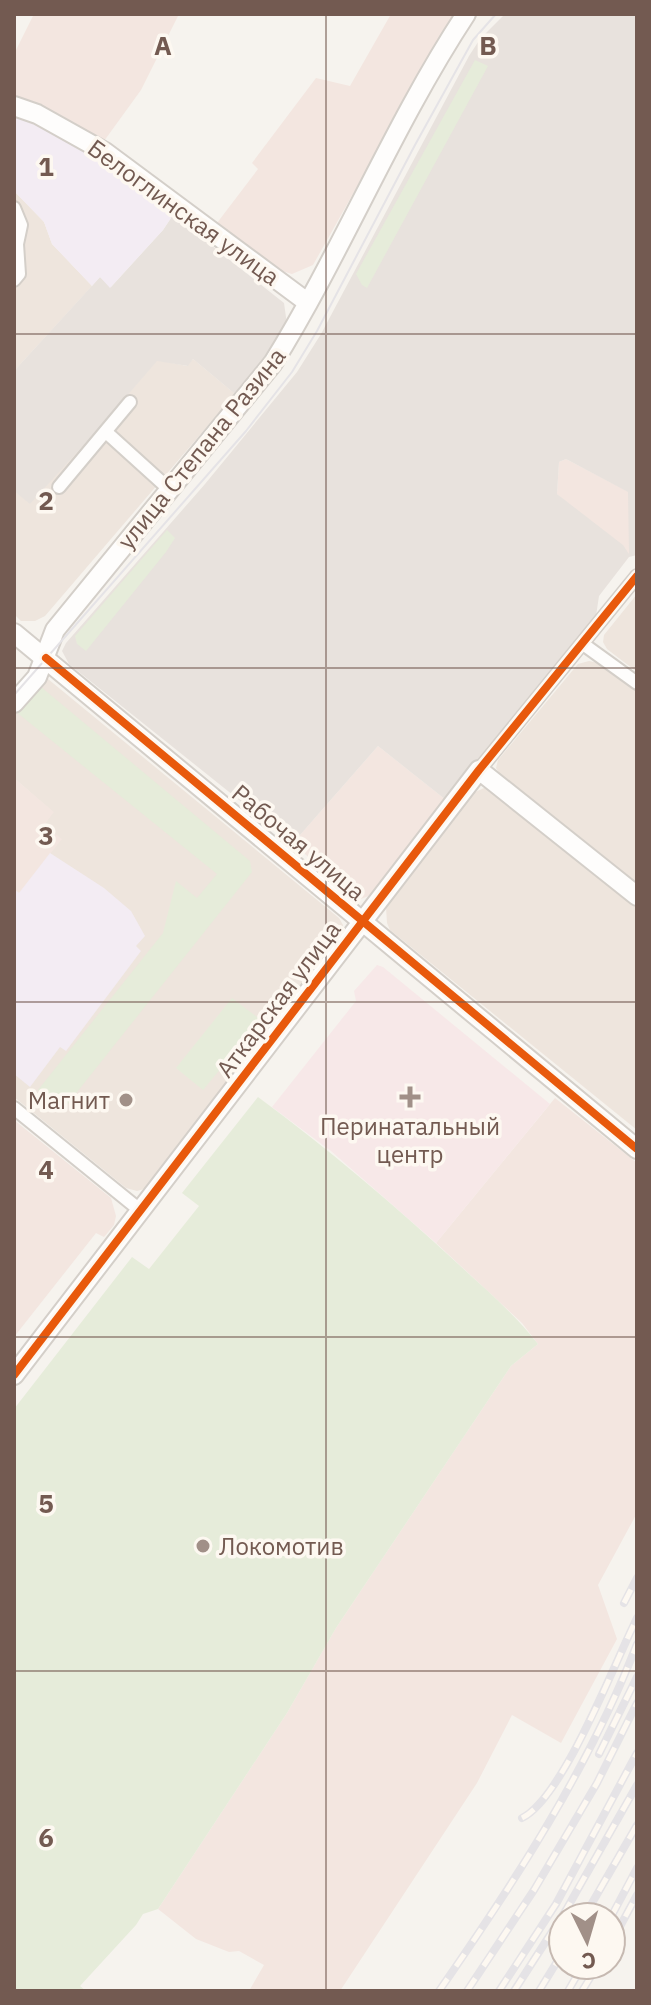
<svg xmlns="http://www.w3.org/2000/svg" width="651" height="2005" font-family="'IBM Plex Sans',sans-serif">
  <rect width="100%" height="100%" fill="#f6f3ee"/>
  <g fill="#eee5dd">
    <path d="M14,191L44,222L52,244L92,286L14,371Z"/>
    <path d="M193,359L235,394L45,616L35,621H21L14,614V491L30,503L102,425L157,360L187,366Z"/>
    <path d="M637,594V672L607,649L603,642L604,635Z"/>
    <path d="M589,661L598,663L637,691V887L501,776L496,768L498,760L578,664Z"/>
    <path d="M40,679H48L339,918L343,925V934L148,1188L137,1191L126,1188L14,1097V889L19,893L61,839L44,825L53,812L14,778V709Z"/>
    <path d="M484,788H492L637,906V1130L390,930L387,923L386,907L473,793Z"/>
  </g>
  <g fill="#f3e6e0">
    <path d="M34,14H179L141,90L104,141L39,106L14,97V54Z"/>
    <path d="M391,14H454L313,265L292,274L279,270L217,223L258,169L252,163L316,78L350,86Z"/>
    <path d="M566,459L629,492V557L557,494L559,462Z"/>
    <path d="M378,746L446,800L371,895L361,899L350,895L293,843Z"/>
    <path d="M14,778L54,812L44,825L62,839L19,893L14,889Z"/>
    <path d="M555,1098L637,1163V1513L598,1585L617,1639L561,1743L512,1715L477,1783L340,1991H249L264,1965L239,1951L229,1952L196,1939L158,1909L287,1713L336,1628L511,1366L538,1344L522,1323L436,1243Z"/>
    <path d="M14,1120L111,1198L116,1216L114,1225L104,1237L96,1233L14,1337Z"/>
  </g>
  <g fill="#e8e2dd" fill-rule="evenodd">
    <path d="M505,14H637V555L629,557L599,596L596,616L579,639L446,800L378,746L293,843L69,664L62,651L66,643L205,484L297,372L321,334L469,56L480,39ZM566,459L628,492L629,554L623,545L557,494L559,462Z"/>
    <path d="M173,215L284,303L287,324L266,356L235,394L193,359L188,366L157,361L102,425L30,504L14,491V371L100,277L111,287L163,230Z"/>
  </g>
  <g fill="#f3ecf3">
    <path d="M14,114L31,120L81,147L173,215L163,230L110,288L100,277L92,286L52,244L44,222L14,191Z"/>
    <path d="M50,853L104,888L131,911L145,936L136,946L141,951L66,1051L60,1047L30,1087L14,1074V889L19,893Z"/>
  </g>
  <path fill="#f7e8e8" d="M377,965L383,967L550,1104L436,1243L331,1151L272,1107L356,1001L354,991Z"/>
  <g fill="#e6ecda">
    <path d="M475,60L488,66L367,288L362,285L356,274Z"/>
    <path d="M167,530L175,538L166,552L86,651L77,644L75,636Z"/>
    <path d="M41,687L250,861L252,872L62,1111L38,1090L163,933L176,881L197,898L217,874L15,711Z"/>
    <path d="M232,998L261,1020L203,1090L176,1068Z"/>
    <path d="M258,1097C327,1148 392,1203 456,1262C484,1288 514,1313 538,1344L511,1366L336,1628L287,1713L158,1909L143,1914L136,1925L80,1986L86,1991H14V1409L132,1257L149,1269L199,1206L182,1193Z"/>
  </g>
  <g fill="none" stroke-linecap="round" stroke-linejoin="round">
    <defs>
      <g id="street">
        <path d="M14,208L21,225L17,244L19,274L14,280"/>
        <path d="M106,432L169,489"/>
        <path d="M59,487L130,402"/>
        <path d="M583,644L637,683"/>
        <path d="M479,770L637,576"/>
        <path d="M14,1108L141,1211"/>
      </g>
      <g id="secondary">
        <path d="M14,106L37,114L105,152L307,302"/>
        <path d="M14,633L637,1149"/>
        <path d="M14,703L37,677L55,630L273,363C343,250 393,125 466,14"/>
        <path d="M14,1375L479,770L637,896"/>
      </g>
    </defs>
    <use href="#street" stroke="#d4cfc9" stroke-width="16"/>
    <use href="#secondary" stroke="#d4cfc9" stroke-width="22"/>
    <use href="#street" stroke="#fefdfc" stroke-width="12"/>
    <use href="#secondary" stroke="#fefdfc" stroke-width="18"/>
    <path stroke="#e5e3e6" stroke-width="2" d="M14,695L246,431L292,372L317,331L415,145L473,40L496,14"/>
    <defs>
      <g id="rail">
        <path d="M624,1603L637,1578"/>
        <path d="M599,1754L637,1677"/>
        <path d="M522,1818C563,1798 615,1662 637,1618"/>
        <path d="M584,1917L637,1825"/>
        <path d="M611,1917L637,1868"/>
        <path d="M611,1943L637,1895"/>
        <path d="M439,1991C514,1883 589,1768 637,1644"/>
        <path d="M467,1991L534,1890L597,1783L637,1703"/>
        <path d="M499,1991L556,1904L637,1753"/>
        <path d="M514,1991L566,1910L637,1785"/>
        <path d="M539,1991L563,1952"/>
        <path d="M568,1991L583,1965"/>
        <path d="M582,1991L598,1965"/>
      </g>
    </defs>
    <use href="#rail" stroke="#e5e3e6" stroke-width="8"/>
    <use href="#rail" stroke="#fdf8f1" stroke-width="5" stroke-dasharray="15" stroke-linecap="butt"/>
    <defs>
      <g id="cycleway">
        <path d="M46,658L637,1149"/>
        <path d="M14,1375L479,770L637,576"/>
      </g>
    </defs>
    <use href="#cycleway" stroke="#fdf8f1" stroke-width="13"/>
    <use href="#cycleway" stroke="#e8590c" stroke-width="8"/>
  </g>
  <path fill="none" stroke="#735a51" stroke-width="2" stroke-opacity="0.55" d="M326,14V1991M14,334H637M14,668H637M14,1002H637M14,1337H637M14,1671H637"/>
  <g fill="#a19088" stroke="#fdf8f1" stroke-width="3">
    <path d="M406 1085h8v8h8v8h-8v8h-8v-8h-8v-8h8z"/>
    <circle cx="126" cy="1100" r="8"/>
    <circle cx="203" cy="1546" r="8"/>
  </g>
  <g text-anchor="middle" dominant-baseline="central" stroke-width="7" stroke-linejoin="round" paint-order="stroke">
    <g font-size="24" fill="#735a51" stroke="#fdf8f1">
      <text transform="translate(184 212) rotate(36)">Белоглинская улица</text>
      <text transform="translate(201 448) rotate(-51)">улица Степана Разина</text>
      <text transform="translate(299 842) rotate(40)">Рабочая улица</text>
      <text transform="translate(278 999) rotate(-53)">Аткарская улица</text>
    </g>
    <g font-size="24" fill="#735a51" stroke="#fdf8f1" text-anchor="end">
      <text x="110" y="1100">Магнит</text>
      <text x="410" y="1126" text-anchor="middle">Перинатальный<tspan x="410" dy="28">центр</tspan></text>
      <text x="219" y="1546" text-anchor="start">Локомотив</text>
    </g>
  </g>
  <g font-size="26" text-anchor="middle" font-weight="bold" fill="#735a51" stroke="#fdf8f1" stroke-width="7" stroke-linejoin="round" paint-order="stroke">
    <text x="163" y="55">A</text>
    <text x="488" y="55">B</text>
    <text x="46" y="176">1</text>
    <text x="46" y="510">2</text>
    <text x="46" y="845">3</text>
    <text x="46" y="1179">4</text>
    <text x="46" y="1513">5</text>
    <text x="46" y="1847">6</text>
  </g>
  <rect width="651" height="2005" fill="none" stroke="#735a51" stroke-width="32"/>
  <g transform="translate(587 1941) rotate(175)"><circle r="38" fill="#fdf8f1" stroke="#c6b9b1" stroke-width="2"/>
  <path d="M0-6L14 30L0 20L-14 30Z" fill="#a19088"/>
  <text y="-12" font-size="22" font-weight="bold" text-anchor="middle" fill="#735a51">С</text>
  </g>
</svg>
